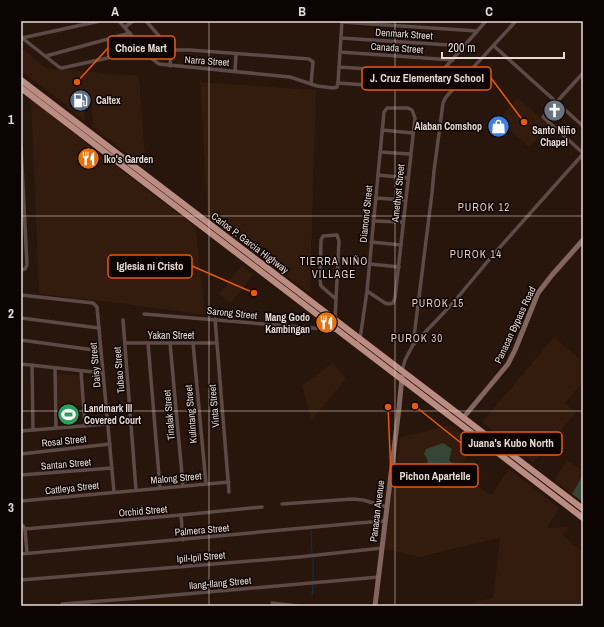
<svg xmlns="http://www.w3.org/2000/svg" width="604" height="627" font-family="'Archivo Narrow',sans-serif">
  <rect width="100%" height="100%" fill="#28150b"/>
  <g fill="#331b0d">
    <path d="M21,48L46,68L139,76L146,169L93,127L91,99L85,112V122L62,102L21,71Z"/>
    <path d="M200,82L316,90L310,293L241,242L208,219Z"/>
    <path d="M518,98L549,125L529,147L499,120Z"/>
    <path d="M31,99L96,151L196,227L205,315L110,302L39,294Z"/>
    <path d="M242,265L253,275L231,303L219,294Z"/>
    <path d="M554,337L583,362V382L565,403L576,413L533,462L482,422Z"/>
    <path d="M333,363L346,379L311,420L302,385Z"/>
    <path d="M56,374L80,375L82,406L58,408Z"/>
    <path d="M451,425L476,444L457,471L491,495L509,469L559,508L547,528L569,527L562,535L583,552V606H456L493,598L500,538L419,557L384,549L400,437Z"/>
    <path d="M567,460L583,471V502L554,481Z"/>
  </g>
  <g fill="#364635">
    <path d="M443,443L452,449L449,460L454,465V468L441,469L439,464L436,463L433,467H428L427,459L424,454L426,449Z"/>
    <path d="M583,475V502L572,494Z"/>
  </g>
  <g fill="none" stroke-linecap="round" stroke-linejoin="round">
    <g stroke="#0a364b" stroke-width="1">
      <path d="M311,530L312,554"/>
      <path d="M313,581V558"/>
      <path d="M312,595L313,585"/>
    </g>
    <g stroke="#5d4a46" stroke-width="3.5">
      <path d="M119,21L151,58L159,64L290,77L317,86L333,88L337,87L338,83L342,21"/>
      <path d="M146,21L171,50"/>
      <path d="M342,22L477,31"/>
      <path d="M125,27L133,21"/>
      <path d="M21,37L59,67L62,68L144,50"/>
      <path d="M22,38L100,21"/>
      <path d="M341,38L465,46"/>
      <path d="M494,46L583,126"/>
      <path d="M171,50H190L309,59L313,62L311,84"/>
      <path d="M340,52L453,60"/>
      <path d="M46,56L130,33"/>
      <path d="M170,66L171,50"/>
      <path d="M339,67L441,74"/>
      <path d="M235,71L236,54"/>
      <path d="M583,73L543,117L583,153"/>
      <path d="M338,83L423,89L429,86L486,21"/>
      <path d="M382,130L413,133"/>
      <path d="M21,147L27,265L25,269L21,270"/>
      <path d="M380,152L410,154"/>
      <path d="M378,175L408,178"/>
      <path d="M376,198L405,200"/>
      <path d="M373,221L403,222"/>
      <path d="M371,242L401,245"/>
      <path d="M370,264L399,267"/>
      <path d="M21,295L93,303L97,307L114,492"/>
      <path d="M144,314L336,330"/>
      <path d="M21,318L99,328"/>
      <path d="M215,319L229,492"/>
      <path d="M335,319L339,241L337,235L323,236L321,240L320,280L321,286L336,299"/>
      <path d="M123,320L136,490"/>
      <path d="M21,340L101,351"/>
      <path d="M125,343H217"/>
      <path d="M148,343L160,488"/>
      <path d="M170,343L183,486"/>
      <path d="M193,343L206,484"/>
      <path d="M356,345L360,339L367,291L384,112L387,108H408L412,110L415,118L395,298L393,303L389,304L385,303L367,291"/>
      <path d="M413,345L432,193L434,171L443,103L446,97L458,84L516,21"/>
      <path d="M21,364L103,373"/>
      <path d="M32,365L33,430"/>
      <path d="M55,368L56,428"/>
      <path d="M81,371L85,426"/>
      <path d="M402,371L405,360L413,345L453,303L493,255L583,154"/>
      <path d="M21,431L107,424"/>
      <path d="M21,454L110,444"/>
      <path d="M21,475L112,468"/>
      <path d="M21,501L229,482"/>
      <path d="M282,504L352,499L363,500L387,507"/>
      <path d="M181,515L183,540"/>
      <path d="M21,524L24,527L25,529L27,553"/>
      <path d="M25,529L181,515L262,507"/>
      <path d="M21,554L358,523L385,521"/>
      <path d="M21,580L299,557L382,548"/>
      <path d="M272,603L298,606"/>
      <path d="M62,604L140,598L379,577"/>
    </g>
    <g stroke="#82655e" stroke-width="5">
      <path d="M463,418L508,364L515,350L538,293L552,275L583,240"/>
      <path d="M375,606L399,408L402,377"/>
    </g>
    <g stroke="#ba8c82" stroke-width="6">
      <path d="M21,80L583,509"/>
      <path d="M21,88L583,518"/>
    </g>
  </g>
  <path fill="none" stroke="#e9dbd4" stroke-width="1" stroke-opacity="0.55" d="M209,21V606M395,21V606M21,216H583M21,411H583"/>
  <defs>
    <symbol id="fuel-disc" viewBox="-11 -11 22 22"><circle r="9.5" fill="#5c6f8a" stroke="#0b0402"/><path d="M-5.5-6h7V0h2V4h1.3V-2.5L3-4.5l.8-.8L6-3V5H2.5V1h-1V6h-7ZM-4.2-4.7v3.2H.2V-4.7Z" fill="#fff"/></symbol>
    <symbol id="church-disc" viewBox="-11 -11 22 22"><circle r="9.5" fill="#6b7280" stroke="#0b0402"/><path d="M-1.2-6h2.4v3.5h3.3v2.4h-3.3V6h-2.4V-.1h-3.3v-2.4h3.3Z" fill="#fff"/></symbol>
    <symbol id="shop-disc" viewBox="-11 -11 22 22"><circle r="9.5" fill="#3f7fe0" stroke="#0b0402"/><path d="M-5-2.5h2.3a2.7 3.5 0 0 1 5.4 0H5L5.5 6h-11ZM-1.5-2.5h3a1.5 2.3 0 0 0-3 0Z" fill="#fff"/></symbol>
    <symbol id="restaurant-disc" viewBox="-11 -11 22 22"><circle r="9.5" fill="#e8710a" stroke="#0b0402"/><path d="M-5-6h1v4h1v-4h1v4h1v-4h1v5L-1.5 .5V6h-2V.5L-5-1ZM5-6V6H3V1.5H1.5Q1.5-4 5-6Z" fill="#fff"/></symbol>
    <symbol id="stadium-disc" viewBox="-11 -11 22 22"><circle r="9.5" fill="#2e9e5b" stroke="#0b0402"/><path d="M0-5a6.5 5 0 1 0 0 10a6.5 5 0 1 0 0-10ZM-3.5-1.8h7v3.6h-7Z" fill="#fff"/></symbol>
  </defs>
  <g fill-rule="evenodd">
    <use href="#fuel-disc" x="68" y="88" width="25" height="25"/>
    <use href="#church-disc" x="542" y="98" width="25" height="25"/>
    <use href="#shop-disc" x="486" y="114" width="25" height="25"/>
    <use href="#restaurant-disc" x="76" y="146" width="25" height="25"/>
    <use href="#restaurant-disc" x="314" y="310" width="25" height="25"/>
    <use href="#stadium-disc" x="56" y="402" width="25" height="25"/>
  </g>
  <g text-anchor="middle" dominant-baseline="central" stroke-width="3" stroke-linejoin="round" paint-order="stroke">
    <g font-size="10" fill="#e9dbd4" stroke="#0b0402">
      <text transform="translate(404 34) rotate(4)">Denmark Street</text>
      <text transform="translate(397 48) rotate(4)">Canada Street</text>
      <text transform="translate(207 61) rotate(4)">Narra Street</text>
      <text transform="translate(398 193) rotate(-84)">Amethyst Street</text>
      <text transform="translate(366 214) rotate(-84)">Diamond Street</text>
      <text transform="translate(250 243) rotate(37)">Carlos P. Garcia Highway</text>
      <text transform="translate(232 313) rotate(6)">Sarong Street</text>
      <text transform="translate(515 325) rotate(-65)">Panacan Bypass Road</text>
      <text x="171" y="335">Yakan Street</text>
      <text transform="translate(95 365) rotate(-95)">Daisy Street</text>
      <text transform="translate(119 370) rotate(-95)">Tubao Street</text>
      <text transform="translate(214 406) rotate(-95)">Vinta Street</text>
      <text transform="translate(191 414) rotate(-95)">Kulintang Street</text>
      <text transform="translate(169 415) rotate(-95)">Tinalak Street</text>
      <text transform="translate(64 441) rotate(-6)">Rosal Street</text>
      <text transform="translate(66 464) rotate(-5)">Santan Street</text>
      <text transform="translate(176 478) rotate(-5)">Malong Street</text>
      <text transform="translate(72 488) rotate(-6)">Cattleya Street</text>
      <text transform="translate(143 511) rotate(-5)">Orchid Street</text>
      <text transform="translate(377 511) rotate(-83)">Panacan Avenue</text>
      <text transform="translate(202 530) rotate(-5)">Palmera Street</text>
      <text transform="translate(201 557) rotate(-5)">Ipil-Ipil Street</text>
      <text transform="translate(220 583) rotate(-5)">Ilang-Ilang Street</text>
    </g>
    <g font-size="10" font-weight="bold" fill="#e9dbd4" stroke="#0b0402" text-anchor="start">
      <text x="96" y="100">Caltex</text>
      <text x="482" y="126" text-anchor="end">Alaban Comshop</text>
      <text x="554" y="130" text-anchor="middle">Santo Niño<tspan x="554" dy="12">Chapel</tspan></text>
      <text x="104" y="159">Iko's Garden</text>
      <text x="310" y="317" text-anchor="end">Mang Godo<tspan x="310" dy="12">Kambingan</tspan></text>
      <text x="84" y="408">Landmark III<tspan x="84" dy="12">Covered Court</tspan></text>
    </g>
    <g font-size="11" letter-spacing="1" fill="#e5cbbd" stroke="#0b0402">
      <text x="484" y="207">PUROK 12</text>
      <text x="476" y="254">PUROK 14</text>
      <text x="334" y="261">TIERRA NIÑO<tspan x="334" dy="13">VILLAGE</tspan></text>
      <text x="438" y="303">PUROK 15</text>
      <text x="417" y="338">PUROK 30</text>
    </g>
  </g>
  <path fill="none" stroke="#e8590c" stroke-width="1.5" d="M77 82L108 48M524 122L491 78M254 293L192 266M415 406L461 443M388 407L391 476"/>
  <g fill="#e8590c" stroke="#0b0402" stroke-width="1.5">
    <circle cx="77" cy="82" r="4"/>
    <circle cx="524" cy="122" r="4"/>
    <circle cx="254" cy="293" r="4"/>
    <circle cx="415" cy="406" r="4"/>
    <circle cx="388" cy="407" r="4"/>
  </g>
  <g fill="#0b0402" stroke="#e8590c" stroke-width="1.5">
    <rect x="108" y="36" width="67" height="23" rx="4"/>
    <rect x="362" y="67" width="129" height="23" rx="4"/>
    <rect x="108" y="255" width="84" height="23" rx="4"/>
    <rect x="461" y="432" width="101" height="23" rx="4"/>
    <rect x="391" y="464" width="87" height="23" rx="4"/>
  </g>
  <g font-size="11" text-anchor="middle" font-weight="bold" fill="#e9dbd4">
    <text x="141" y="52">Choice Mart</text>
    <text x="427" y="82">J. Cruz Elementary School</text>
    <text x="150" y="270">Iglesia ni Cristo</text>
    <text x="511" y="447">Juana's Kubo North</text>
    <text x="435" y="480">Pichon Apartelle</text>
  </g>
  <rect width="604" height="627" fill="none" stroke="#0b0402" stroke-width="44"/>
  <path d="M442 52v6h122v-6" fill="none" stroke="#e9dbd4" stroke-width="2"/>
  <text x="448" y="52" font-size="12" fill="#e9dbd4" stroke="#0b0402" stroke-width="3" paint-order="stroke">200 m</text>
  <rect x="22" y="22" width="560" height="583" fill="none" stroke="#e9dbd4" stroke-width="1.5"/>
  <g font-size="13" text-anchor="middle" font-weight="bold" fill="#e9dbd4">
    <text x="115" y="16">A</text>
    <text x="302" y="16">B</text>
    <text x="489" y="16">C</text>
    <text x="11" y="124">1</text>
    <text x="11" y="318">2</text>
    <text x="11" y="512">3</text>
  </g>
</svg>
